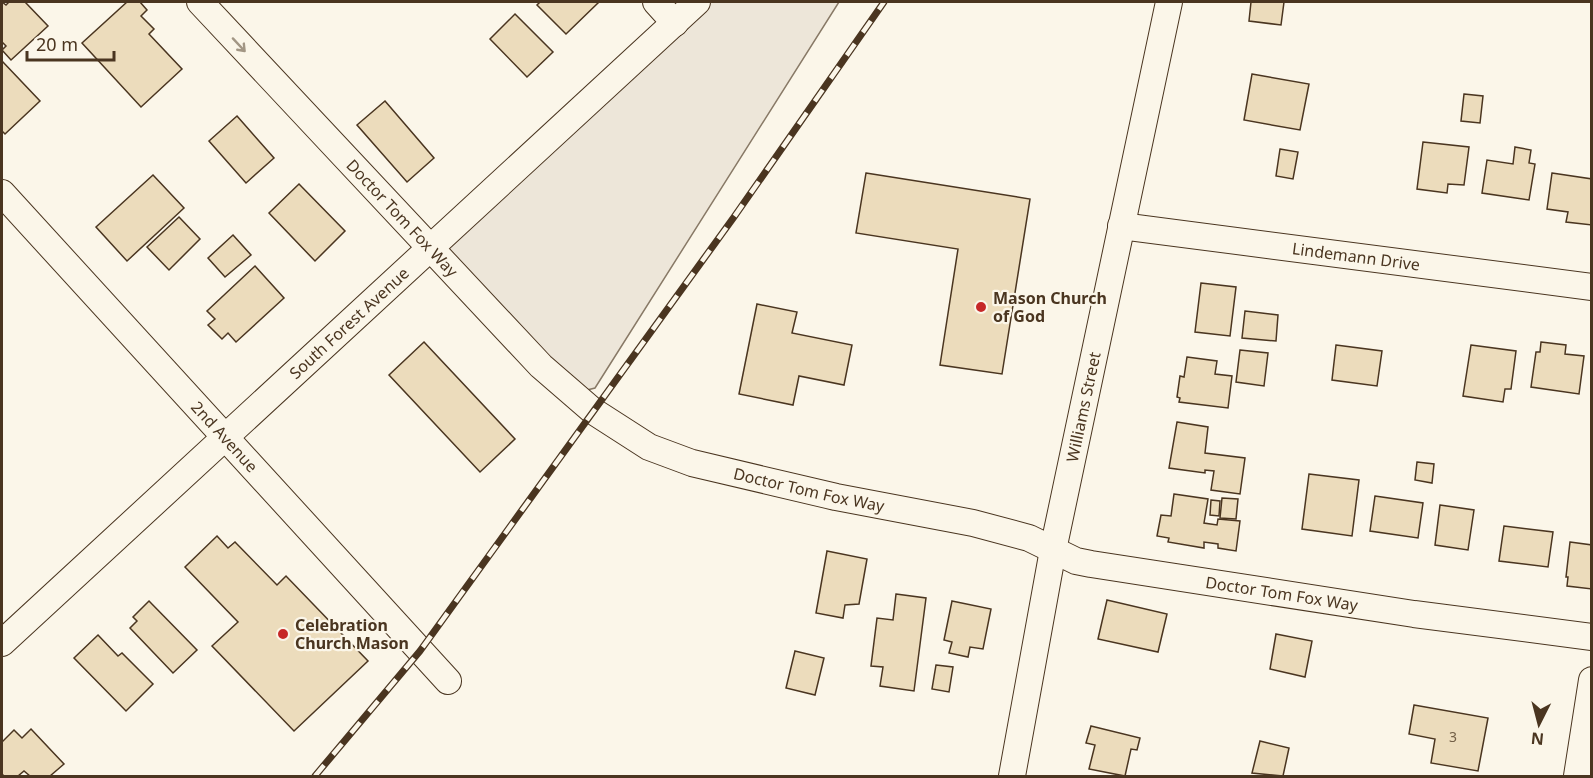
<svg xmlns="http://www.w3.org/2000/svg" width="1593" height="778" font-family="'Noto Sans',sans-serif">
  <rect width="100%" height="100%" fill="#fbf6e9"/>
  <path fill="#ede6d9" stroke="#887966" stroke-width="1.5" d="M693,2H839L595,388L571,394L431,248Z"/>
  <g fill="#ecdcbc" stroke="#4a3520" stroke-width="1.5">
    <path d="M2,2L6,5L9,2H25L48,26L11,60L2,50L6,46L2,42Z"/>
    <path d="M127,2H140L147,10L141,16L154,29L149,34L182,69L141,107L82,43Z"/>
    <path d="M540,2H599L566,34L537,5Z"/>
    <path d="M1251,2H1284L1281,25L1249,21Z"/>
    <path d="M515,14L553,52L527,77L490,39Z"/>
    <path d="M2,61L40,101L5,134L2,131Z"/>
    <path d="M1252,74L1309,84L1300,130L1244,120Z"/>
    <path d="M1464,94L1483,96L1480,123L1461,121Z"/>
    <path d="M385,101L434,158L407,182L357,125Z"/>
    <path d="M237,116L274,158L246,183L209,141Z"/>
    <path d="M1423,142L1469,147L1464,185L1448,184L1447,193L1417,189Z"/>
    <path d="M1515,147L1531,150L1529,163L1535,164L1529,200L1482,193L1487,160L1513,164Z"/>
    <path d="M1280,149L1298,152L1293,179L1276,176Z"/>
    <path d="M866,173L1030,199L1002,374L940,365L958,249L856,233Z"/>
    <path d="M1552,173L1592,179V225L1566,222L1568,212L1547,209Z"/>
    <path d="M153,175L184,208L127,261L96,227Z"/>
    <path d="M299,184L345,231L315,261L269,213Z"/>
    <path d="M179,217L200,239L169,270L147,247Z"/>
    <path d="M233,235L251,255L225,277L208,258Z"/>
    <path d="M255,266L284,298L236,342L228,333L222,339L208,325L215,319L207,311Z"/>
    <path d="M1201,283L1236,287L1230,336L1195,332Z"/>
    <path d="M757,304L797,312L792,333L852,345L844,385L799,376L793,405L739,394Z"/>
    <path d="M1245,311L1278,315L1276,341L1242,338Z"/>
    <path d="M424,342L515,439L480,472L389,375Z"/>
    <path d="M1541,342L1566,345L1565,354L1584,356L1579,394L1531,387L1536,352H1540Z"/>
    <path d="M1336,345L1382,351L1377,386L1332,380Z"/>
    <path d="M1471,345L1516,351L1511,389H1505L1503,402L1463,396Z"/>
    <path d="M1240,350L1268,353L1264,386L1236,382Z"/>
    <path d="M1187,357L1217,361L1215,374L1232,376L1228,408L1179,402L1180,398L1177,397L1180,376L1184,377Z"/>
    <path d="M1177,422L1208,427L1205,453L1245,458L1240,494L1211,490L1214,471L1205,470V473L1169,468Z"/>
    <path d="M1417,462L1434,464L1432,483L1415,480Z"/>
    <path d="M1309,474L1359,480L1352,536L1302,529Z"/>
    <path d="M1174,494L1208,499L1204,523L1217,525L1218,519L1240,521L1236,551L1218,548V544L1204,542V548L1168,542L1169,538L1157,536L1161,515L1171,516Z"/>
    <path d="M1375,496L1423,503L1418,538L1370,531Z"/>
    <path d="M1222,498L1238,499L1236,519L1220,518Z"/>
    <path d="M1211,500L1220,501L1219,516L1210,515Z"/>
    <path d="M1440,505L1474,510L1468,550L1435,545Z"/>
    <path d="M1504,526L1553,532L1548,567L1499,561Z"/>
    <path d="M217,536L228,548L235,542L277,585L286,576L368,661L294,731L212,646L238,622L185,567Z"/>
    <path d="M1570,542L1592,545V589L1567,586L1568,577H1566Z"/>
    <path d="M827,551L867,559L859,604L845,605L843,618L816,613Z"/>
    <path d="M896,594L926,598L914,691L880,686L883,667L871,666L877,618L893,620Z"/>
    <path d="M1107,600L1167,614L1158,652L1098,639Z"/>
    <path d="M149,601L197,650L173,673L130,628L137,621L133,617Z"/>
    <path d="M952,601L991,609L983,649L970,647L968,657L949,653L952,642L944,640Z"/>
    <path d="M1276,634L1312,641L1305,677L1270,669Z"/>
    <path d="M98,635L118,656L122,653L153,684L126,711L74,658Z"/>
    <path d="M795,651L824,658L815,695L786,688Z"/>
    <path d="M936,665L953,667L949,692L932,689Z"/>
    <path d="M1414,705L1488,718L1478,771L1431,763L1435,739L1409,734Z"/>
    <path d="M1091,726L1140,738L1137,750L1131,749L1125,776L1089,769L1095,745L1086,743Z"/>
    <path d="M31,729L64,764L50,776H30L24,771L18,776H4L2,774V742L14,730L22,738Z"/>
    <path d="M1260,741L1289,748L1283,776L1252,773Z"/>
  </g>
  <g fill="none" stroke-linecap="round" stroke-linejoin="round">
    <defs>
      <g id="street">
        <path id="s1" d="M200,2L541,366L593,411L649,447L692,463L836,497L973,523L1029,538L1076,561L1091,564L1414,614L1592,637"/>
        <path d="M656,2L675,23"/>
        <path id="s2" d="M2,193L448,681"/>
        <path id="s3" d="M1121,226L1592,287"/>
        <path id="s4" d="M2,643L697,2"/>
        <path id="s5" d="M1012,776L1053,550L1169,2"/>
        <path d="M1577,776L1592,680"/>
      </g>
    </defs>
    <use href="#street" stroke="#4a3520" stroke-width="28"/>
    <use href="#street" stroke="#fbf6e9" stroke-width="26"/>
    <defs>
      <path id="rail" d="M315,776L420,651L734,217L884,2"/>
    </defs>
    <use href="#rail" stroke="#4a3520" stroke-width="7"/>
    <use href="#rail" stroke="#fbf6e9" stroke-width="4.5" stroke-dasharray="14" stroke-linecap="butt"/>
  </g>
  <defs><path id="oneway-shaft" d="M-6 0H5M1.5-3L5.5 0L1.5 3" fill="none" stroke-width="1.6" stroke-linecap="round" stroke-linejoin="round" transform="scale(1.5)"/></defs>
  <use stroke="#a29684" href="#oneway-shaft" transform="translate(239 45) rotate(47)"/>
  <g fill="#c62828" stroke="#fbf6e9" stroke-width="2">
    <circle cx="981" cy="307" r="6"/>
    <circle cx="283" cy="634" r="6"/>
  </g>
  <g text-anchor="middle" dominant-baseline="central" stroke-width="4.5" stroke-linejoin="round" paint-order="stroke">
    <g font-size="14" fill="#725f47">
      <text x="1453" y="736">3</text>
    </g>
    <g font-size="16" fill="#4a3520" stroke="#fbf6e9">
      <text stroke="none"><textPath href="#s1" startOffset="296">Doctor Tom Fox Way</textPath></text>
      <text stroke="none"><textPath href="#s3" startOffset="237">Lindemann Drive</textPath></text>
      <text stroke="none"><textPath href="#s4" startOffset="472">South Forest Avenue</textPath></text>
      <text stroke="none"><textPath href="#s5" startOffset="376">Williams Street</textPath></text>
      <text stroke="none"><textPath href="#s2" startOffset="330">2nd Avenue</textPath></text>
      <text stroke="none"><textPath href="#s1" startOffset="800">Doctor Tom Fox Way</textPath></text>
      <text stroke="none"><textPath href="#s1" startOffset="1286">Doctor Tom Fox Way</textPath></text>
    </g>
    <g font-size="16" font-weight="bold" fill="#4a3520" stroke="#fbf6e9" text-anchor="start">
      <text x="993" y="298">Mason Church<tspan x="993" dy="18">of God</tspan></text>
      <text x="295" y="625">Celebration<tspan x="295" dy="18">Church Mason</tspan></text>
    </g>
  </g>
  <rect width="1593" height="778" fill="none" stroke="#4a3520" stroke-width="6"/>
  <g transform="translate(1539 724) rotate(186)" stroke="#fbf6e9" stroke-width="4.5" paint-order="stroke">
  <path d="M0-4.5L10 22L0 15L-10 22Z" fill="#4a3520"/>
  <text y="-9" font-size="16" font-weight="bold" text-anchor="middle" fill="#4a3520">N</text>
  </g>
  <path d="M27 51v9h87v-9" fill="none" stroke="#4a3520" stroke-width="3"/>
  <text x="36" y="51" font-size="18" fill="#4a3520" stroke="#fbf6e9" stroke-width="4.5" paint-order="stroke">20 m</text>
</svg>
